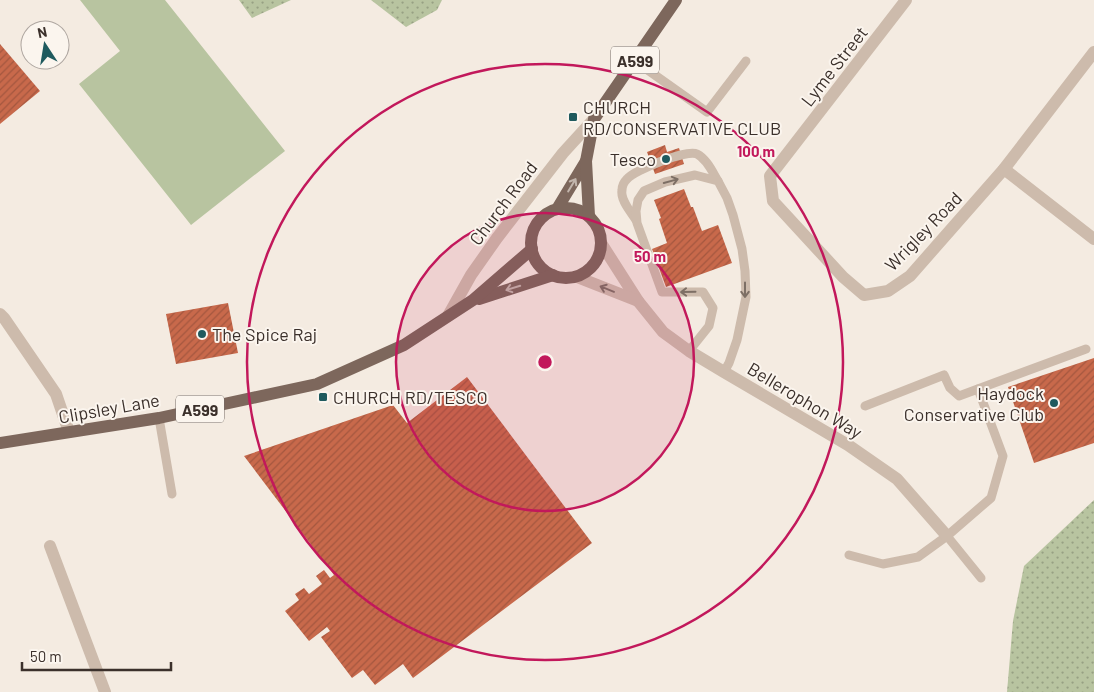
<svg xmlns="http://www.w3.org/2000/svg" width="1094" height="692" font-family="Barlow,sans-serif">
  <defs>
    <pattern id="park-dots" width="8" height="8" patternUnits="userSpaceOnUse" patternTransform="scale(1.25)"><rect width="8" height="8" fill="#b8c4a0"/><path d="M2 2h.1M6 6h.1" fill="none" stroke="#97a083" stroke-width="1.8" stroke-linecap="round"/></pattern>
    <pattern id="building-hatch" width="6" height="6" patternUnits="userSpaceOnUse" patternTransform="scale(1.25)"><rect width="6" height="6" fill="#c8694b"/><path d="M-1 1l2-2M0 6l6-6M5 7l2-2" fill="none" stroke="#a4573f"/></pattern>
  </defs>
  <rect width="100%" height="100%" fill="#f4ebe1"/>
  <path fill="#b8c4a0" d="M80,0H165L285,151L191,225L79,84L120,51Z"/>
  <g fill="url(#park-dots)">
    <path d="M239,0H291L252,18Z"/>
    <path d="M371,0H442L437,10L406,27Z"/>
    <path d="M1094,500V692H1007L1013,621L1024,566Z"/>
  </g>
  <g fill="url(#building-hatch)">
    <path d="M0,44L40,91L0,124Z"/>
    <path d="M665,145L667,152L679,148L684,164L655,174L647,152Z"/>
    <path d="M684,189L691,207H693L702,231L718,225L732,263L666,287L652,249L667,243L659,219L661,218L654,200Z"/>
    <path d="M228,303L238,353L176,364L166,314Z"/>
    <path d="M1094,358V443L1034,463L1008,387Z"/>
    <path d="M467,377L592,543L413,678L403,664L375,685L363,670L352,678L321,637L330,631L327,627L309,641L285,611L299,600L295,594L304,588L309,594L322,584L316,576L324,570L330,578L334,575L244,456L393,405L407,423Z"/>
  </g>
  <g fill="none" stroke-linecap="round" stroke-linejoin="round">
    <g stroke="#cdbbac" stroke-width="9">
      <path d="M635,61L707,112L746,61"/>
      <path d="M636,220C631,212 620,200 622,190C622,186 624,182 627,179C635,170 687,149 697,154C707,159 713,173 718,181"/>
      <path d="M689,351L709,326L713,308L703,292H662L637,223L636,211L638,200L644,191L665,182L695,175L718,181L727,198L733,215L742,249L745,271L746,297L737,340L729,363L724,372"/>
      <path d="M865,406L944,375L950,388L959,396L1086,349"/>
      <path d="M159,418L172,494"/>
      <path d="M947,536L981,578"/>
      <path d="M849,555L883,564L918,557L947,536L991,498L1003,456L978,389"/>
    </g>
    <g stroke="#cdbbac" stroke-width="12">
      <path d="M906,0L770,176L773,201L843,277L864,295L888,291L910,276L1004,169L1094,52"/>
      <path d="M1004,169L1094,239"/>
      <path d="M601,243L638,301L663,332L689,351L724,372L848,445L897,479L947,536"/>
      <path d="M577,277L638,301"/>
      <path d="M0,314L4,318L56,394L69,432"/>
      <path d="M448,316L471,275L497,238L563,153L594,119"/>
      <path d="M50,546L105,692"/>
    </g>
    <g stroke="#7d675c" stroke-width="12">
      <circle cx="566" cy="243" r="35"/>
      <path d="M557,209L586,161"/>
      <path d="M589,216L586,161L594,119L676,0"/>
      <path d="M479,299L553,275"/>
      <path d="M0,443L159,418L317,384L404,345L473,300L532,249"/>
    </g>
  </g>
  <defs><path id="oneway-shaft" d="M-6 0H5M1.5-3L5.5 0L1.5 3" fill="none" stroke-width="1.6" stroke-linecap="round" stroke-linejoin="round" transform="scale(1.25)"/></defs>
  <g stroke="#7d6f65">
    <use href="#oneway-shaft" transform="translate(671 181) rotate(-15)"/>
    <use href="#oneway-shaft" transform="translate(607 289) rotate(-158)"/>
    <use href="#oneway-shaft" transform="translate(745 290) rotate(90)"/>
    <use href="#oneway-shaft" transform="translate(688 292) rotate(179)"/>
  </g>
  <g stroke="#c2b5ac">
    <use href="#oneway-shaft" transform="translate(572 185) rotate(-59)"/>
    <use href="#oneway-shaft" transform="translate(513 288) rotate(163)"/>
  </g>
  <circle cx="545" cy="362" r="149" fill="#c2185b" fill-opacity=".12"/>
  <g fill="none" stroke="#c2185b" stroke-width="2.5">
    <circle cx="545" cy="362" r="149"/>
    <circle cx="545" cy="362" r="298"/>
  </g>
  <g fill="#1f5a5e" stroke="#fbf5ee" stroke-width="2">
    <rect x="568" y="112" width="10" height="10" rx="2.5"/>
    <circle cx="666" cy="159" r="5"/>
    <circle cx="202" cy="334" r="5"/>
    <rect x="318" y="392" width="10" height="10" rx="2.5"/>
    <circle cx="1054" cy="403" r="5"/>
  </g>
  <g text-anchor="middle" dominant-baseline="central" stroke-width="4" stroke-linejoin="round" paint-order="stroke">
    <g fill="#fbf5ee" stroke="#756b66" stroke-width="1">
      <rect x="611" y="46.5" width="48" height="27" rx="4"/>
      <rect x="176" y="395.5" width="48" height="27" rx="4"/>
    </g>
    <g font-size="16" font-weight="bold" fill="#3b302b">
      <text x="635" y="60">A599</text>
      <text x="200" y="409">A599</text>
    </g>
    <g font-size="18" fill="#3b302b" stroke="#fbf5ee">
      <text transform="translate(834 66) rotate(-52)">Lyme Street</text>
      <text transform="translate(503 203) rotate(-53)">Church Road</text>
      <text transform="translate(923 231) rotate(-46)">Wrigley Road</text>
      <text transform="translate(805 400) rotate(31)">Bellerophon Way</text>
      <text transform="translate(109 408) rotate(-10)">Clipsley Lane</text>
    </g>
    <g font-size="18" fill="#3b302b" stroke="#fbf5ee" text-anchor="start">
      <text x="583" y="107">CHURCH<tspan x="583" dy="21">RD/CONSERVATIVE CLUB</tspan></text>
      <text x="656" y="159" text-anchor="end">Tesco</text>
      <text x="212" y="334">The Spice Raj</text>
      <text x="1044" y="393" text-anchor="end">Haydock<tspan x="1044" dy="21">Conservative Club</tspan></text>
      <text x="333" y="397">CHURCH RD/TESCO</text>
    </g>
  </g>
  <circle cx="545" cy="362" r="8" fill="#c2185b" stroke="#fbf5ee" stroke-width="2.5"/>
  <g font-size="15" text-anchor="middle" font-weight="bold" fill="#c2185b" stroke="#fbf5ee" stroke-width="4" stroke-linejoin="round" paint-order="stroke">
    <text x="756" y="157">100 m</text>
    <text x="650" y="262">50 m</text>
  </g>
  <g transform="translate(45 45) rotate(348)"><circle r="24" fill="#fbf5ee" stroke="#aea6a0"/>
  <path d="M0-4L9 19L0 12L-9 19Z" fill="#1f5a5e"/>
  <text y="-8" font-size="14" font-weight="bold" text-anchor="middle" fill="#3b302b">N</text>
  </g>
  <path d="M22 662v8h149v-8" fill="none" stroke="#3b302b" stroke-width="2.5"/>
  <text x="30" y="662" font-size="15" fill="#3b302b" stroke="#fbf5ee" stroke-width="4" paint-order="stroke">50 m</text>
</svg>
